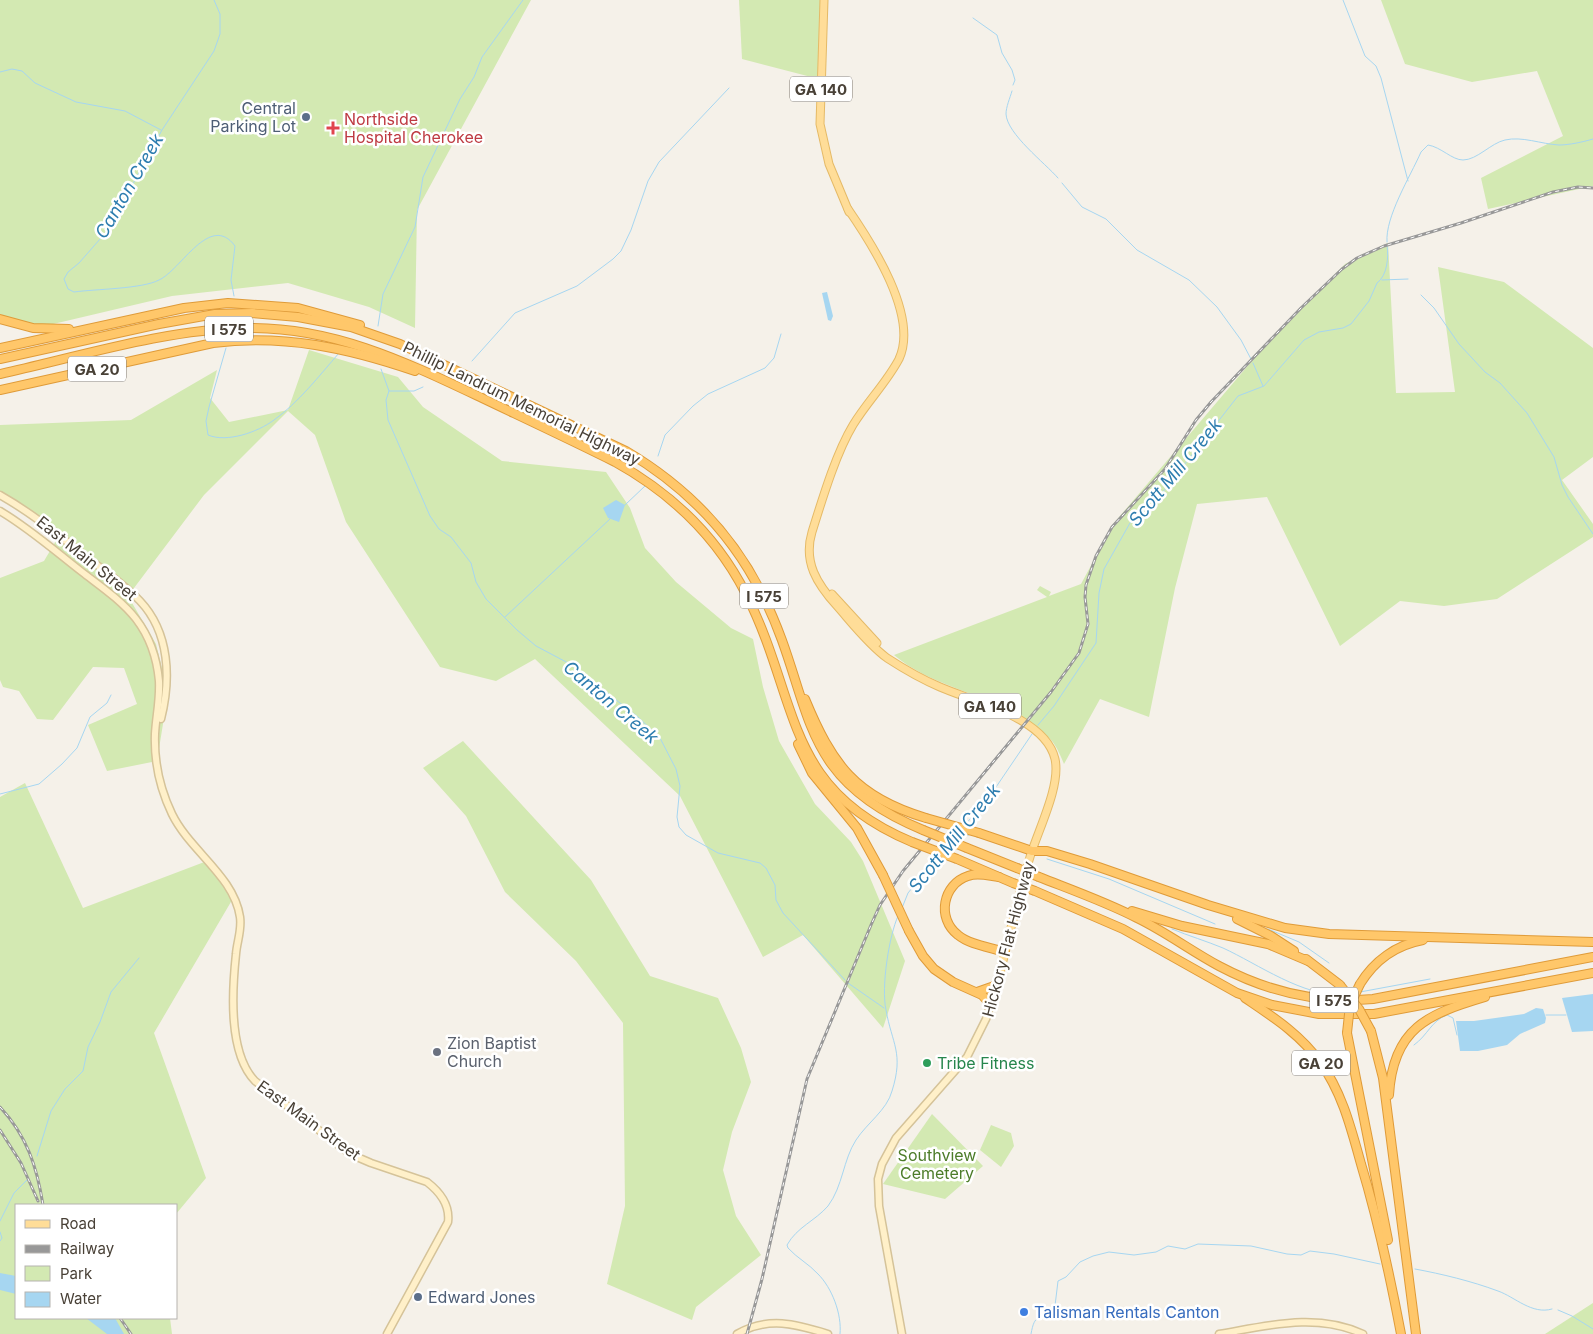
<svg xmlns="http://www.w3.org/2000/svg" width="1593" height="1334" font-family="Inter,sans-serif">
  <rect width="100%" height="100%" fill="#f5f1e9"/>
  <g fill="#d3e9b2">
    <path d="M0,0H531L417,210L415,328L369,307L288,283L172,296L32,329L0,314Z"/>
    <path d="M739,0H824L819,79L742,59Z"/>
    <path d="M1381,0H1593V186L1488,209L1481,178L1563,136L1537,71L1472,82L1405,64Z"/>
    <path d="M1388,243L1396,393L1455,392L1438,267L1504,282L1593,348V457L1562,480L1593,524V537L1497,599L1444,606L1400,601L1340,646L1267,497L1197,504L1175,588L1149,717L1100,699L1064,764C1061,757 1057,747 1052,741C1011,695 940,694 894,655L1047,597L1037,590L1040,586L1051,592L1049,596L1081,584L1114,523L1257,355L1345,264Z"/>
    <path d="M309,350L398,377L423,407L502,461L606,472L630,508L645,548L676,582L731,628L753,639L763,687L779,741L815,804L851,842L863,861L905,961L883,1028L803,935L763,957L680,796L535,659L496,681L440,667L346,522L315,435L288,411L204,495L128,596L156,644L168,693L157,761L107,771L88,725L137,704L124,668L93,667L53,720L37,719L19,691L3,687L0,680V578L44,561L60,534L0,499V425L131,420L217,370L210,398L229,422L288,410Z"/>
    <path d="M463,741L591,880L650,976L718,998L741,1048L751,1082L732,1132L723,1170L736,1216L761,1255L696,1307L692,1320L607,1284L625,1206L623,1023L576,961L505,892L466,816L423,768Z"/>
    <path d="M25,783L83,908L207,861L235,895L154,1033L206,1178L176,1214V1205H16V1318H170L172,1334H0V797Z"/>
    <path d="M932,1114L983,1166L945,1199L883,1184Z"/>
    <path d="M991,1125L1011,1133L1014,1146L1001,1167L980,1150Z"/>
    <path d="M1593,1303V1334H1545Z"/>
  </g>
  <g fill="#a6d6f1">
    <path d="M827,292L833,316L831,321L828,320L822,293Z"/>
    <path d="M616,500L625,505L619,522L608,518L603,508Z"/>
    <path d="M1593,994V1031L1572,1032L1562,998Z"/>
    <path d="M1536,1008L1543,1009L1546,1018L1545,1023L1520,1034L1507,1045L1478,1051H1460L1456,1021H1474L1524,1014Z"/>
    <path d="M0,1273L16,1276V1294L0,1290Z"/>
    <path d="M86,1318H115L124,1334H107Z"/>
  </g>
  <g fill="none" stroke-linecap="round" stroke-linejoin="round">
    <g stroke="#a6d6f1" stroke-width="1">
      <path d="M214,0L220,14V34L214,51L162,130L108,230L79,263L68,272L64,279L68,289L74,292C95,289 142,289 159,280C181,270 210,212 235,246L231,280L234,296"/>
      <path d="M1343,0L1365,56L1376,66L1381,78L1408,181"/>
      <path d="M973,18L997,35L1002,53L1012,70L1015,80L1013,85"/>
      <path d="M0,72L12,69L22,71L35,83L76,102L125,111L161,130"/>
      <path d="M1012,91C1010,98 1006,107 1006,114C1007,134 1045,163 1058,178"/>
      <path d="M1062,183L1082,207L1106,219L1137,250L1189,280L1217,307L1241,340L1251,359"/>
      <path d="M1387,242C1385,217 1410,177 1421,152L1428,145C1441,147 1452,160 1463,160C1477,160 1491,143 1505,140C1522,136 1541,144 1559,145C1569,145 1583,142 1593,139"/>
      <path d="M1382,280L1408,279"/>
      <path d="M1421,295L1434,308L1459,344L1485,372L1500,383L1527,413L1554,457L1562,485L1568,497L1593,534"/>
      <path d="M378,326L383,294L415,227L423,177L460,99L474,77L482,57L523,0"/>
      <path d="M226,348L209,407L206,421L208,435C227,443 258,432 274,420C298,403 320,375 339,353"/>
      <path d="M472,361L515,313L577,286L613,259L621,251L631,230L648,181L659,162L729,88"/>
      <path d="M1253,363L1263,386"/>
      <path d="M381,369L389,391L386,400L388,420L430,516L439,529L451,537L471,563L476,582L486,599L517,630L536,646L570,664L638,717L660,738L676,769L680,786L677,817L679,827L686,835L718,853L760,863L766,868L775,885L776,900L783,913L845,980"/>
      <path d="M389,391H414L423,387"/>
      <path d="M658,456L665,435L693,406L708,394L765,368L774,358L781,334"/>
      <path d="M625,505L645,486"/>
      <path d="M505,617L610,519"/>
      <path d="M1038,725L1054,706L1096,643L1099,593L1104,569L1130,523L1155,502L1238,396L1264,386L1304,340L1319,332L1343,328L1351,324L1369,301L1377,283C1387,276 1389,257 1387,246"/>
      <path d="M0,794L39,784L62,764L77,748L90,717L107,703L111,695"/>
      <path d="M965,825L992,793L1032,734"/>
      <path d="M957,836L969,835"/>
      <path d="M954,838L960,832"/>
      <path d="M1047,859L1109,879L1215,924"/>
      <path d="M902,908L908,893L938,856"/>
      <path d="M1172,929C1189,936 1206,941 1223,948C1258,964 1303,997 1344,995"/>
      <path d="M1268,929L1299,942L1329,963"/>
      <path d="M848,983L884,1008"/>
      <path d="M1360,992L1430,979"/>
      <path d="M1546,1015H1566"/>
      <path d="M1414,1045C1428,1035 1431,1021 1447,1015L1453,1018L1457,1035"/>
      <path d="M37,1156L51,1111L65,1089L83,1071L88,1047L100,1022L111,992L139,958"/>
      <path d="M0,1221L14,1193L28,1179"/>
      <path d="M0,1232L2,1238L0,1241"/>
      <path d="M1415,1269C1442,1274 1471,1281 1498,1291C1515,1297 1532,1315 1552,1309"/>
      <path d="M1558,1310L1572,1316L1593,1329"/>
      <path d="M840,1334C842,1314 832,1288 818,1274C809,1264 797,1258 788,1248L787,1245C797,1227 815,1221 828,1206C843,1186 843,1160 856,1140C867,1123 887,1110 892,1091C904,1053 892,1044 886,1010C881,987 889,936 898,916"/>
      <path d="M1031,1334C1035,1312 1038,1321 1054,1314L1058,1281L1066,1277L1080,1262L1093,1256L1109,1252L1134,1255L1156,1252L1168,1246L1185,1249L1198,1244L1251,1246L1287,1254L1301,1255L1310,1251L1334,1254L1380,1264"/>
    </g>
    <defs>
      <g id="secondary">
        <path d="M0,495C30,512 56,533 84,555C103,570 123,583 140,601C170,633 171,679 161,719"/>
        <path d="M0,511C29,528 55,551 82,572C100,586 121,600 136,619C149,636 157,659 159,681C160,700 156,716 155,734C154,762 160,789 172,814C190,851 234,876 240,917C242,930 237,941 236,954C232,991 228,1053 255,1081L350,1154L371,1163L427,1182C440,1192 450,1206 448,1222L387,1334"/>
        <path d="M737,1334C768,1316 796,1324 828,1334"/>
        <path d="M902,1334L879,1206L878,1179L882,1164L896,1138L967,1057L986,1019L997,985"/>
        <path d="M1219,1334C1267,1326 1316,1312 1363,1334"/>
      </g>
      <g id="primary">
        <path d="M824,0L820,124L829,164L849,212"/>
        <path d="M848,209C872,244 919,316 899,359C887,382 867,402 853,425C836,453 822,500 812,532C803,562 817,584 837,606C852,623 868,644 887,658C904,669 921,679 940,687C974,702 1045,717 1055,759C1061,786 1038,830 1030,857C1017,899 1008,942 997,985"/>
        <path d="M832,594L877,643"/>
      </g>
      <g id="highway">
        <path d="M0,319L33,328L69,329"/>
        <path d="M0,348L184,308L228,303L298,308L360,325"/>
        <path d="M0,359L159,324L215,314L252,313L298,317L351,327L400,344L626,451C685,486 731,532 762,594C816,700 791,776 923,830"/>
        <path d="M0,374C77,357 167,329 245,328C332,326 406,362 482,398C526,419 571,440 615,462C671,493 717,537 746,594C800,700 782,788 912,842"/>
        <path d="M0,390L213,343C284,334 348,348 415,371"/>
        <path d="M805,699C832,764 855,797 926,818"/>
        <path d="M798,744L812,773L857,828L883,875"/>
        <path d="M979,833L1032,851H1047L1090,864L1208,905L1285,928L1329,934L1593,942"/>
        <path d="M967,848L1017,868"/>
        <path d="M957,859L1013,883"/>
        <path d="M999,877C989,876 978,872 968,876C943,884 936,918 958,935C970,945 990,947 1005,952"/>
        <path d="M1039,877C1072,890 1106,902 1137,918C1166,932 1191,951 1219,966C1268,992 1318,1004 1373,999L1593,957"/>
        <path d="M1035,891L1123,929L1237,993L1272,1005L1319,1014H1374L1593,973"/>
        <path d="M1132,911L1182,926L1268,944L1308,961"/>
        <path d="M1237,919L1271,936L1294,951"/>
        <path d="M909,931L923,956L934,969L953,982L982,995L991,1005"/>
        <path d="M1306,959L1340,985"/>
        <path d="M1360,984C1374,961 1396,945 1423,940"/>
        <path d="M977,992L997,985"/>
        <path d="M1245,998C1273,1017 1300,1034 1320,1062C1342,1092 1351,1128 1361,1164C1378,1220 1390,1276 1401,1334"/>
        <path d="M1371,1031L1383,1078L1416,1334"/>
        <path d="M1347,1033L1388,1240"/>
        <path d="M1389,1095C1393,1028 1428,1014 1485,997"/>
      </g>
    </defs>
    <use href="#secondary" stroke="#d5c399" stroke-width="9"/>
    <use href="#primary" stroke="#e5ba67" stroke-width="9"/>
    <use href="#highway" stroke="#df9b39" stroke-width="10"/>
    <use href="#secondary" stroke="#fff0c9" stroke-width="6"/>
    <use href="#primary" stroke="#ffdd98" stroke-width="7"/>
    <use href="#highway" stroke="#ffc76a" stroke-width="8"/>
    <defs>
      <g id="rail">
        <path d="M0,1107C27,1136 37,1167 43,1205"/>
        <path d="M0,1130L21,1163L38,1201"/>
        <path d="M120,1318L131,1334"/>
        <path d="M747,1334L762,1279L807,1079L871,925L880,905L903,871L1051,692L1079,653L1088,624L1085,597L1086,585L1096,556L1112,527L1165,469L1196,420L1211,402L1301,308L1342,269L1357,258L1384,246L1461,223L1553,192L1578,187L1593,188"/>
      </g>
    </defs>
    <use href="#rail" stroke="#989898" stroke-width="3"/>
    <use href="#rail" stroke="#fff" stroke-width="1" stroke-dasharray="4" stroke-linecap="butt"/>
    <defs>
      <g id="highway-bridge">
        <path d="M926,818L979,833"/>
        <path d="M923,830L967,848"/>
        <path d="M912,842L957,859"/>
        <path d="M1017,868L1039,877"/>
        <path d="M883,875L909,931"/>
        <path d="M1013,883L1035,891"/>
        <path d="M1340,985L1359,1009L1371,1031"/>
        <path d="M1347,1033L1350,1005L1360,984"/>
      </g>
    </defs>
    <use href="#highway-bridge" stroke="#df9b39" stroke-width="10" stroke-linecap="butt"/>
    <use href="#highway-bridge" stroke="#ffc76a" stroke-width="8"/>
  </g>
  <g fill="#5c6f8a" stroke="#fff" stroke-width="2">
    <circle cx="306" cy="117" r="5"/>
    <circle cx="418" cy="1297" r="5"/>
  </g>
  <path fill="#e0444e" stroke="#fff" stroke-width="2" d="M330.5 120.5h5v5h5v5h-5v5h-5v-5h-5v-5h5z"/>
  <circle fill="#6b7280" stroke="#fff" stroke-width="2" cx="437" cy="1052" r="5"/>
  <circle fill="#2e9e5b" stroke="#fff" stroke-width="2" cx="927" cy="1063" r="5"/>
  <circle fill="#3f7fe0" stroke="#fff" stroke-width="2" cx="1024" cy="1312" r="5"/>
  <g text-anchor="middle" dominant-baseline="central" stroke-width="5" stroke-linejoin="round" paint-order="stroke">
    <g fill="#fff" stroke="#807a73" stroke-width="1">
      <rect x="790" y="76.5" width="62" height="25" rx="4"/>
      <rect x="205" y="316.5" width="48" height="25" rx="4"/>
      <rect x="68" y="356.5" width="58" height="25" rx="4"/>
      <rect x="740" y="583.5" width="48" height="25" rx="4"/>
      <rect x="959" y="693.5" width="62" height="25" rx="4"/>
      <rect x="1310" y="987.5" width="48" height="25" rx="4"/>
      <rect x="1292" y="1050.5" width="58" height="25" rx="4"/>
    </g>
    <g font-size="15" font-weight="bold" fill="#494137">
      <text x="821" y="89">GA 140</text>
      <text x="229" y="329">I 575</text>
      <text x="97" y="369">GA 20</text>
      <text x="764" y="596">I 575</text>
      <text x="990" y="706">GA 140</text>
      <text x="1334" y="1000">I 575</text>
      <text x="1321" y="1063">GA 20</text>
    </g>
    <g font-size="16" fill="#4e5e75" stroke="#fff" text-anchor="end">
      <text x="296" y="108">Central<tspan x="296" dy="18">Parking Lot</tspan></text>
      <text x="428" y="1297" text-anchor="start">Edward Jones</text>
    </g>
    <g font-size="16" fill="#be3a42" stroke="#fff" text-anchor="start">
      <text x="344" y="119">Northside<tspan x="344" dy="18">Hospital Cherokee</tspan></text>
    </g>
    <g font-size="16" fill="#494137" stroke="#fff">
      <text transform="translate(522 403) rotate(26)">Phillip Landrum Memorial Highway</text>
      <text transform="translate(87 558) rotate(39)">East Main Street</text>
      <text transform="translate(1008 939) rotate(-75)">Hickory Flat Highway</text>
      <text transform="translate(309 1120) rotate(36)">East Main Street</text>
    </g>
    <g font-size="16" fill="#5b616d" stroke="#fff" text-anchor="start">
      <text x="447" y="1043">Zion Baptist<tspan x="447" dy="18">Church</tspan></text>
    </g>
    <g font-size="16" fill="#27864d" stroke="#fff" text-anchor="start">
      <text x="937" y="1063">Tribe Fitness</text>
    </g>
    <g font-size="16" fill="#4c7c29" stroke="#fff">
      <text x="937" y="1155">Southview<tspan x="937" dy="18">Cemetery</tspan></text>
    </g>
    <g font-size="16" fill="#366cbe" stroke="#fff" text-anchor="start">
      <text x="1034" y="1312">Talisman Rentals Canton</text>
    </g>
    <g font-size="18" font-style="italic" fill="#2d7daf" stroke="#fff">
      <text transform="translate(129 186) rotate(-60)">Canton Creek</text>
      <text transform="translate(1175 472) rotate(-50)">Scott Mill Creek</text>
      <text transform="translate(611 702) rotate(40)">Canton Creek</text>
      <text transform="translate(954 838) rotate(-51)">Scott Mill Creek</text>
    </g>
  </g>
  <rect x="15" y="1204" width="162" height="115" fill="#ffffff" stroke="#b6b3af"/>
  <rect x="25" y="1220" width="25" height="8" fill="#ffdd98" stroke="#b6b3af"/>
  <text x="60" y="1229" font-size="15" fill="#494137">Road</text>
  <rect x="25" y="1245" width="25" height="8" fill="#989898" stroke="#b6b3af"/>
  <text x="60" y="1254" font-size="15" fill="#494137">Railway</text>
  <rect x="25" y="1266" width="25" height="15" fill="#d3e9b2" stroke="#b6b3af"/>
  <text x="60" y="1279" font-size="15" fill="#494137">Park</text>
  <rect x="25" y="1292" width="25" height="15" fill="#a6d6f1" stroke="#b6b3af"/>
  <text x="60" y="1304" font-size="15" fill="#494137">Water</text>
</svg>
